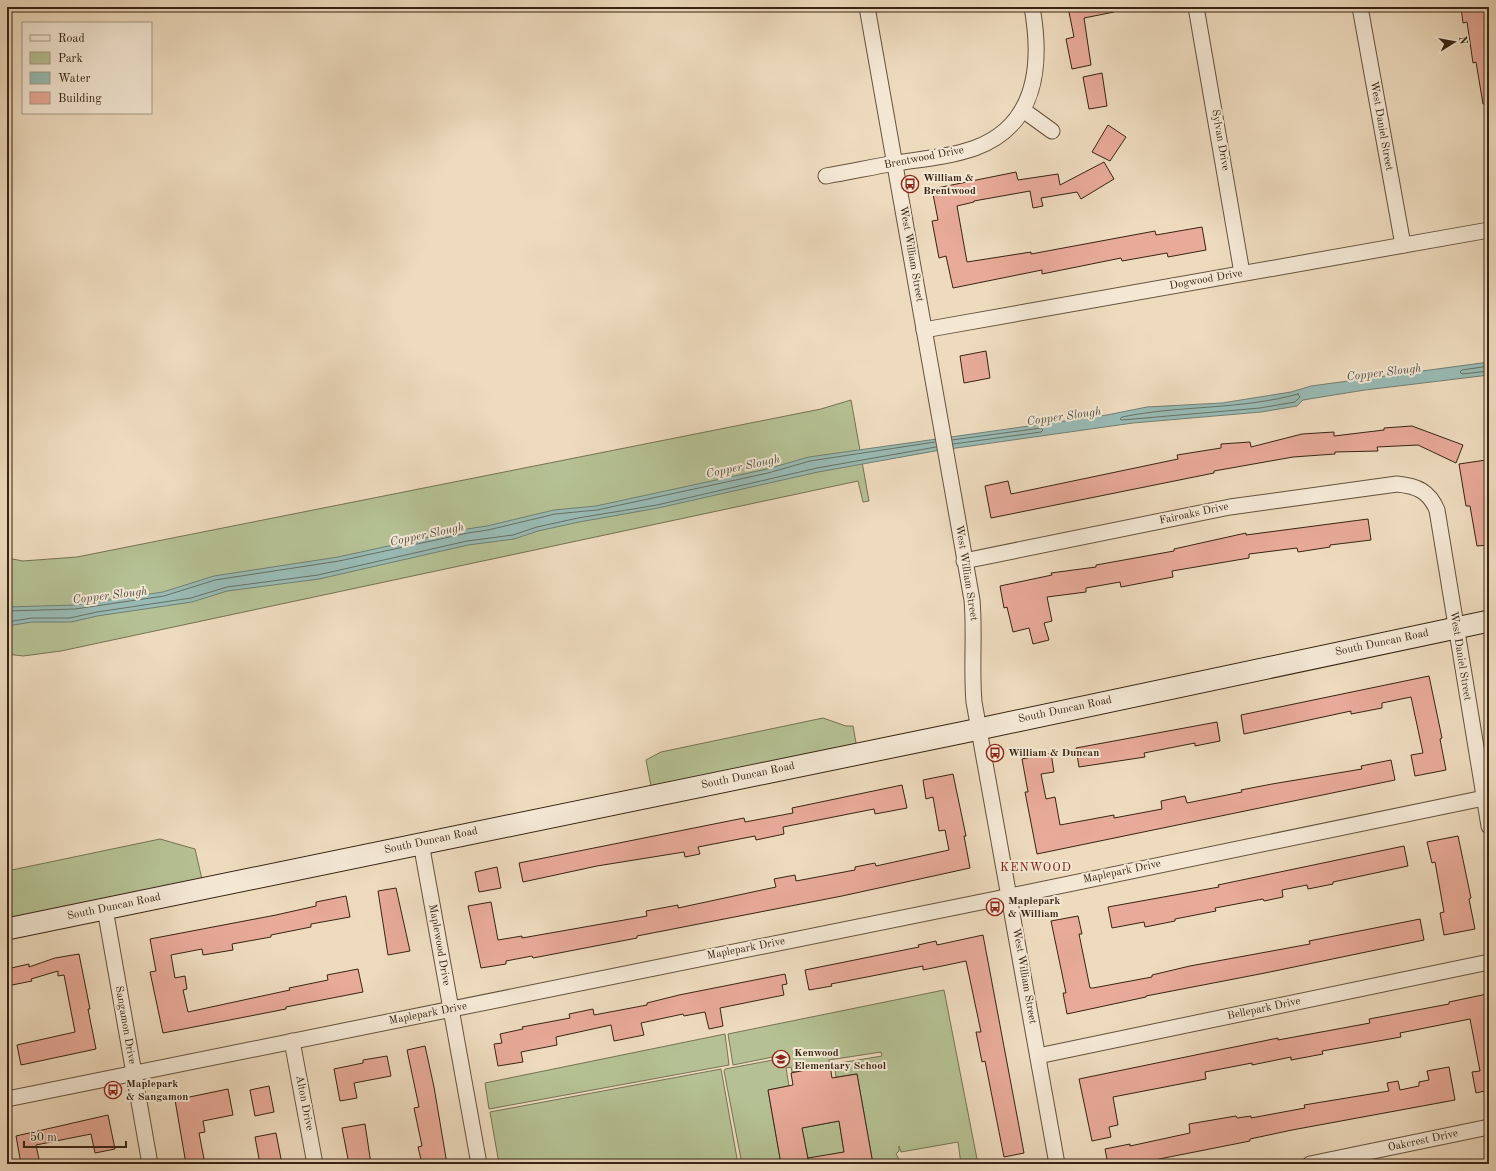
<svg xmlns="http://www.w3.org/2000/svg" width="1496" height="1171" font-family="'Old Standard TT',serif">
  <rect width="100%" height="100%" fill="#eedbbe"/>
  <filter id="stains"><feTurbulence type="fractalNoise" baseFrequency=".005" numOctaves="4"/><feColorMatrix values="0 0 0 0 .2 0 0 0 0 .09 0 0 0 0 .02 0 0 0 .5 -.17"/></filter>
  <radialGradient id="worn" r=".72"><stop offset=".6" stop-color="#630" stop-opacity="0"/><stop offset="1" stop-color="#630" stop-opacity=".3"/></radialGradient>
  <g fill="#b5c194" stroke="#767253">
    <path d="M851,400L869,501L863,502L858,481L61,651L23,656L7,654V558L23,561L77,557L821,409Z"/>
    <path d="M823,718L846,726H853L858,754L653,796L646,760L661,752Z"/>
    <path d="M160,839L195,849L204,888L7,929V871Z"/>
    <path d="M944,990L978,1164H961L958,1142L901,1152L899,1146V1151L896,1154L902,1164H873L857,1074L836,1077L834,1064L882,1056L881,1052L829,1060V1065L792,1072L791,1067L786,1068L789,1086L768,1090L781,1164H742L724,1071L725,1069L784,1058L783,1055L733,1065L728,1034Z"/>
    <path d="M725,1034L729,1065L489,1109L485,1083Z"/>
    <path d="M721,1069L738,1164H499L490,1112Z"/>
    <path d="M839,1121L844,1152L808,1159L802,1128Z"/>
  </g>
  <path fill="#99bbb5" stroke="#727f74" d="M1489,362V375L1365,390L1303,400L1297,406L1261,412L1133,423L935,451L818,472L658,508L579,522L538,531L514,539L468,545L319,579L227,591L192,602L97,616L71,622H32L7,626V607L75,605L163,592L214,576L338,557L467,529L487,526L554,510L596,506L767,469L809,457L1107,415L1147,407L1222,403L1291,392L1311,386Z"/>
  <g fill="none" stroke-linecap="round" stroke-linejoin="round">
    <g stroke="#687064" stroke-width="1">
      <path d="M1489,366L1462,370L1460,372L1462,374L1489,371"/>
      <path d="M1298,394L1300,397L1295,402L1260,408L1122,420L1120,419L1122,417C1180,405 1240,410 1298,394Z"/>
      <path d="M952,440L1041,428L1043,430L1041,432L953,444"/>
      <path d="M7,611L75,609L164,596L215,580L339,561L468,533L488,530L555,514L597,510L768,473L810,461L935,442"/>
      <path d="M7,622L32,618H70L97,612L191,598L227,587L318,575L467,541L513,535L537,527L578,518L657,505L817,468L936,447"/>
    </g>
  </g>
  <g fill="#e8aa99" stroke="#372412">
    <path d="M1068,7H1113L1114,12L1084,18L1091,65L1072,69L1066,39L1074,37Z"/>
    <path d="M1461,7H1489V103L1483,104L1476,62L1473,63L1467,22L1463,23Z"/>
    <path d="M1102,73L1107,106L1089,109L1083,77Z"/>
    <path d="M1108,125L1126,137L1110,161L1092,152Z"/>
    <path d="M1104,162L1114,179L1081,199L1077,192L1041,198L1043,206L1033,208L1030,191L974,201V202L957,206L967,262L1031,252V254L1155,231L1156,235L1202,227L1206,250L1168,257L1167,253L1122,261L1121,258L1042,274V270L953,288L946,256L939,258L932,221L938,220L932,189L1016,172L1018,180L1058,174L1060,185Z"/>
    <path d="M986,351L990,378L964,383L960,356Z"/>
    <path d="M1412,426L1463,445L1456,463L1418,445L1377,447L1378,451L1335,452V454L1293,457L1214,471V473L991,518L985,486L1008,481L1011,494L1178,459L1177,455L1221,448V444L1250,442L1251,447L1302,434L1334,432V436L1384,430V428Z"/>
    <path d="M1486,460L1489,476V545L1477,546L1470,506H1466L1459,464Z"/>
    <path d="M1368,519L1371,540L1330,545V547L1298,552L1297,548L1249,554V558L1172,571L1173,577L1121,587L1120,582L1086,588V592L1047,597L1052,621L1044,623L1049,640L1033,644L1029,628L1013,632L1007,607L1004,608L1000,586L1052,575L1051,573L1096,567V565L1174,551V549L1246,533V535Z"/>
    <path d="M1429,676L1442,738L1440,739L1446,770L1415,776L1411,755L1423,753L1411,697L1382,703V708L1351,714V711L1244,734L1241,715Z"/>
    <path d="M1217,722L1220,741L1195,746V743L1144,753L1145,757L1079,767L1076,748Z"/>
    <path d="M1051,753L1054,772L1041,774L1046,799L1055,797L1060,825L1114,815V818L1162,809L1161,801L1185,796L1187,803L1242,792L1241,790L1272,784L1362,769L1361,766L1391,760L1395,780L1037,854L1025,792H1028L1022,759Z"/>
    <path d="M953,774L966,836H964L970,868L842,896L637,936V938L533,958L532,956L506,961V964L481,968L468,906L491,902L498,940L522,936V938L647,916L646,911L678,905V908L776,887L774,879L795,875L796,881L855,870V867L875,863L876,866L949,850L945,830L939,831L933,797L926,799L923,780Z"/>
    <path d="M902,785L907,808L875,814L874,809L783,827L784,834L756,840L755,836L698,847L700,854L685,857L684,852L597,866L523,882L519,863L744,818L745,822L793,813L792,808Z"/>
    <path d="M1458,836L1471,898L1469,899L1475,929L1444,935L1440,913L1444,912L1435,862L1432,863L1427,842Z"/>
    <path d="M1404,846L1408,866L1333,882V884L1308,889L1307,885L1282,890L1283,897L1264,901L1263,899L1215,908L1216,911L1175,919V921L1145,927L1144,922L1112,928L1108,907L1219,887L1218,885Z"/>
    <path d="M497,867L501,888L479,892L475,872Z"/>
    <path d="M396,888L410,951L388,955L378,891Z"/>
    <path d="M346,896L350,917L311,924V927L271,935V937L232,944L233,950L203,955L202,949L171,955L175,978L185,976L187,989L183,990L188,1012L290,990L289,988L328,980L327,975L358,969L363,992L286,1007V1009L163,1033L150,972L156,971L150,939L276,915L316,906V902Z"/>
    <path d="M1078,916L1082,934H1079L1090,988H1093L1152,977V975L1190,966L1310,944L1309,941L1420,919L1424,940L1265,973L1146,996V997L1067,1014L1063,993H1066L1051,921Z"/>
    <path d="M983,935L1024,1153L1004,1157L985,1061L982,1062L976,1032H981L966,961L923,970V966L831,984L832,986L809,990L805,970L919,947L918,945L936,941L937,945Z"/>
    <path d="M79,954L90,1009H88L96,1049L21,1065L17,1045L75,1032L64,975L58,976V971L31,979L32,981L7,986V969L29,964V967L55,958Z"/>
    <path d="M785,974L787,984L782,985L784,995L720,1008L723,1026L709,1029L705,1012L684,1016L683,1014L641,1023L644,1035L614,1041L611,1025L556,1037L557,1045L521,1052L523,1062L498,1066L494,1044L502,1043L500,1034L523,1029L522,1027L570,1018L569,1014L593,1009L594,1015L647,1005V1003L679,995Z"/>
    <path d="M1487,994L1489,1005V1090L1476,1093L1472,1072L1480,1071L1470,1019L1400,1033L1401,1037L1322,1051L1323,1054L1291,1060V1057L1252,1065V1063L1205,1072L1206,1079L1113,1097L1118,1125L1109,1127L1111,1137L1092,1141L1079,1079L1278,1038V1040L1370,1023L1369,1019L1449,1004V1002Z"/>
    <path d="M425,1046L434,1087L447,1164H422L418,1147L422,1146L414,1108L419,1107L407,1050Z"/>
    <path d="M387,1056L391,1076L354,1083L357,1098L340,1101L334,1069L363,1063V1060Z"/>
    <path d="M830,1065L832,1078L857,1074L873,1164H809L808,1158L844,1152L839,1121L802,1128L809,1164H781L768,1090L793,1085L791,1073Z"/>
    <path d="M1449,1067L1455,1100L1292,1130L1250,1139V1141L1134,1164H1108L1105,1149L1130,1144V1146L1190,1133L1189,1124L1236,1116L1237,1118L1251,1116V1118L1305,1108L1304,1105L1389,1091L1387,1083L1398,1081L1400,1090L1419,1086V1082L1429,1080L1427,1071Z"/>
    <path d="M269,1086L274,1112L255,1116L250,1090Z"/>
    <path d="M228,1089L233,1115L203,1121L205,1132L199,1133L205,1164H186L175,1100Z"/>
    <path d="M108,1115L115,1149L95,1153L91,1134L36,1145L40,1164H21L16,1136Z"/>
    <path d="M365,1124L371,1164H349L342,1128Z"/>
    <path d="M276,1133L282,1164H260L255,1137Z"/>
  </g>
  <g fill="none" stroke-linecap="round" stroke-linejoin="round">
    <defs>
      <g id="street">
        <path d="M867,7L972,600C975,634 971,668 974,702L1057,1164"/>
        <path d="M1196,7L1242,273"/>
        <path d="M1360,7L1403,245"/>
        <path d="M1023,110L1052,131"/>
        <path d="M826,176C849,172 872,167 895,163C922,159 949,157 975,148C1038,125 1042,63 1032,7"/>
        <path d="M924,330L1489,230"/>
        <path d="M964,561L1230,507L1397,484C1417,486 1429,491 1437,510L1489,826"/>
        <path d="M421,843L479,1164"/>
        <path d="M105,909L150,1164"/>
        <path d="M292,1041L315,1164"/>
        <path d="M1038,1056L1489,962"/>
        <path d="M7,1099L996,899L1484,798"/>
        <path d="M1310,1164L1489,1127"/>
      </g>
      <path id="secondary" d="M7,929L965,732L1489,621"/>
    </defs>
    <use href="#street" stroke="#65523d" stroke-width="17"/>
    <use href="#secondary" stroke="#372412" stroke-width="23"/>
    <use href="#street" stroke="#f4e8d5" stroke-width="15"/>
    <use href="#secondary" stroke="#f4e8d5" stroke-width="21"/>
  </g>
  <defs>
    <symbol id="bus-ring" viewBox="-11 -11 22 22"><circle r="9.5" fill="#f4e8d5" stroke="#8f2418" stroke-width="1.5"/><path d="M-5-6H5V4H4V6H2V4H-2V6H-4V4H-5ZM-3.5-4V0h7V-4ZM-3.5 1.2v1.5H-2V1.2ZM2 1.2v1.5H3.5V1.2Z" fill="#8f2418"/></symbol>
    <symbol id="school-ring" viewBox="-11 -11 22 22"><circle r="9.5" fill="#f4e8d5" stroke="#8f2418" stroke-width="1.5"/><path d="M0-5L7-2L0 1L-7-2ZM-4 1L0 2.5L4 1V4Q0 6-4 4Z" fill="#8f2418"/></symbol>
  </defs>
  <g fill-rule="evenodd">
    <use href="#bus-ring" x="900" y="174" width="20" height="20"/>
    <use href="#bus-ring" x="985" y="743" width="20" height="20"/>
    <use href="#bus-ring" x="985" y="897" width="20" height="20"/>
    <use href="#school-ring" x="771" y="1049" width="20" height="20"/>
    <use href="#bus-ring" x="103" y="1080" width="20" height="20"/>
  </g>
  <g text-anchor="middle" dominant-baseline="central" stroke-width="4" stroke-linejoin="round" paint-order="stroke">
    <g font-size="11" fill="#372412" stroke="#f4e8d5">
      <text transform="translate(1381 126) rotate(80)">West Daniel Street</text>
      <text transform="translate(1220 140) rotate(80)">Sylvan Drive</text>
      <text transform="translate(924 158) rotate(-11)">Brentwood Drive</text>
      <text transform="translate(911 254) rotate(80)">West William Street</text>
      <text transform="translate(1206 280) rotate(-10)">Dogwood Drive</text>
      <text transform="translate(1194 514) rotate(-12)">Fairoaks Drive</text>
      <text transform="translate(966 573) rotate(81)">West William Street</text>
      <text transform="translate(1382 643) rotate(-12)">South Duncan Road</text>
      <text transform="translate(1460 656) rotate(81)">West Daniel Street</text>
      <text transform="translate(1065 710) rotate(-12)">South Duncan Road</text>
      <text transform="translate(748 776) rotate(-12)">South Duncan Road</text>
      <text transform="translate(431 841) rotate(-12)">South Duncan Road</text>
      <text transform="translate(1122 872) rotate(-12)">Maplepark Drive</text>
      <text transform="translate(114 907) rotate(-12)">South Duncan Road</text>
      <text transform="translate(439 945) rotate(80)">Maplewood Drive</text>
      <text transform="translate(746 949) rotate(-11)">Maplepark Drive</text>
      <text transform="translate(1024 976) rotate(80)">West William Street</text>
      <text transform="translate(1264 1009) rotate(-12)">Bellepark Drive</text>
      <text transform="translate(428 1014) rotate(-11)">Maplepark Drive</text>
      <text transform="translate(125 1025) rotate(80)">Sangamon Drive</text>
      <text transform="translate(304 1103) rotate(79)">Alton Drive</text>
      <text transform="translate(1423 1141) rotate(-12)">Oakcrest Drive</text>
    </g>
    <g font-size="11" font-weight="bold" fill="#372412" stroke="#f4e8d5" text-anchor="start">
      <text x="923" y="178">William &amp;<tspan x="923" dy="13">Brentwood</tspan></text>
      <text x="1008" y="753">William &amp; Duncan</text>
      <text x="1008" y="901">Maplepark<tspan x="1008" dy="13">&amp; William</tspan></text>
      <text x="794" y="1053">Kenwood<tspan x="794" dy="13">Elementary School</tspan></text>
      <text x="126" y="1084">Maplepark<tspan x="126" dy="13">&amp; Sangamon</tspan></text>
    </g>
    <g font-size="12" font-style="italic" fill="#545143" stroke="#f4e8d5">
      <text transform="translate(1384 373) rotate(-7)">Copper Slough</text>
      <text transform="translate(1064 417) rotate(-8)">Copper Slough</text>
      <text transform="translate(743 467) rotate(-12)">Copper Slough</text>
      <text transform="translate(427 535) rotate(-12)">Copper Slough</text>
      <text transform="translate(110 596) rotate(-7)">Copper Slough</text>
    </g>
    <g font-size="12" letter-spacing="1" fill="#7a1f14" stroke="#f4e8d5">
      <text x="1036" y="868">KENWOOD</text>
    </g>
  </g>
  <rect width="1496" height="1171" fill="none" stroke="#eedbbe" stroke-width="24"/>
  <rect x="8" y="8" width="1480" height="1155" fill="none" stroke="#372412" stroke-width="2"/>
  <rect x="12" y="12" width="1472" height="1147" fill="none" stroke="#372412"/>
  <rect x="22" y="22" width="130" height="92" fill="#f4e8d5" stroke="#a89a87"/>
  <rect x="30" y="35" width="20" height="6" fill="#f4e8d5" stroke="#a89a87"/>
  <text x="58" y="42" font-size="12" fill="#372412">Road</text>
  <rect x="30" y="52" width="20" height="12" fill="#b5c194" stroke="#a89a87"/>
  <text x="58" y="62" font-size="12" fill="#372412">Park</text>
  <rect x="30" y="72" width="20" height="12" fill="#99bbb5" stroke="#a89a87"/>
  <text x="58" y="82" font-size="12" fill="#372412">Water</text>
  <rect x="30" y="92" width="20" height="12" fill="#e8aa99" stroke="#a89a87"/>
  <text x="58" y="102" font-size="12" fill="#372412">Building</text>
  <g transform="translate(1454 42) rotate(79)" stroke="#f4e8d5" stroke-width="3" paint-order="stroke">
  <path d="M0-3L7 15L0 10L-7 15Z" fill="#372412"/>
  <text y="-6" font-size="11" font-weight="bold" text-anchor="middle" fill="#372412">N</text>
  </g>
  <path d="M24 1141v6h102v-6" fill="none" stroke="#372412" stroke-width="2"/>
  <text x="30" y="1141" font-size="12" fill="#372412" stroke="#f4e8d5" stroke-width="3" paint-order="stroke">50 m</text>
  <rect width="100%" height="100%" filter="url(#stains)"/>
  <rect width="100%" height="100%" fill="url(#worn)"/>
</svg>
